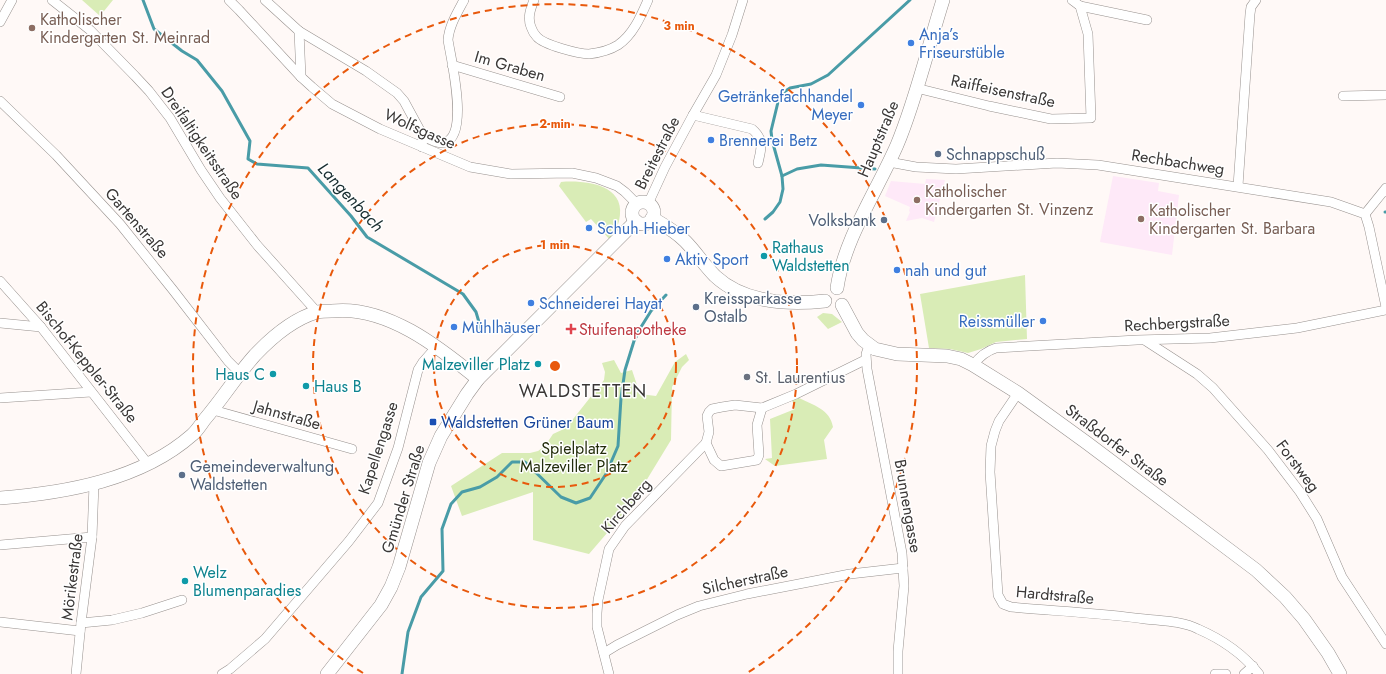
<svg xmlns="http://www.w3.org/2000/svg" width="1386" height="674" font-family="Jost,sans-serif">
  <rect width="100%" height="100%" fill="#fff9f7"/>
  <g fill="#fee9f8">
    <path d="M1113,176L1159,183L1158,191L1179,195L1172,255L1100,242Z"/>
    <path d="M926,179L945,180L934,222L922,218L906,221L910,212L909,211L910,207L885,196L891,181L925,184Z"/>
  </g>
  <g fill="#d9ecb6">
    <path d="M82,0H113L100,16Z"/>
    <path d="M561,182C587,180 628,185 619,221C617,228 615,235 611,241L591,219L586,222L559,186Z"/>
    <path d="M1025,275L1027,339L996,342L981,349L968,353L950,349L929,348L920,294Z"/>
    <path d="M823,313L832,314L842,322L828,329L817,317Z"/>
    <path d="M686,354L689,360L682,367L672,387L671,440L632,504L589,554L533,540V492L462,516L451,486L502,453H530L538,451L545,446L553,434L566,428L604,380L605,372L602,363L614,360L621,373L632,370L640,394L656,396L675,362Z"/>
    <path d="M799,398C813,405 830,409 833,427L824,440L827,459L775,466L765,459L772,458L770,419L795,409L792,400Z"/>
  </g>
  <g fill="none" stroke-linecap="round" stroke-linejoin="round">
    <g stroke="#499ca7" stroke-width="3">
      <path d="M143,0L154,29L182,51L197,60L222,91L250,141L248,159L257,164L308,168L351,216L367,237L463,294L476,312L481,329"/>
      <path d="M782,176L797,169L821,165L875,169"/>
      <path d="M1385,212H1386"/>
      <path d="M765,219L773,212L780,202L783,189L782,176L772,140L771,131L778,102L784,92L790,88L811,84L828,75L910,0"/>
      <path d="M402,674L408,632L421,597L443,571L442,529L451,504L462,492L480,487L497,477L512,462H525L561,497L576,503L590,498L606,474L618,446L621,398L625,370L634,341L641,327L651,311L666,295"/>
    </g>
    <defs>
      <g id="street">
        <path d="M52,0L90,30L135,76L149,91L170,118L201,170L220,198L257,245L317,312"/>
        <path d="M229,0L239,10L301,77L312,87L332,104L380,129L470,167L511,174L572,173L596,178L617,186L625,192L637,204"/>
        <path d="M265,0L299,31L366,71L397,93L404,101L423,136L422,147"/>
        <path d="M534,0C531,8 527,17 531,27C532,30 535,35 537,37C544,45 579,54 589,54C598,53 610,50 618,45C633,35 641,16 648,0"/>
        <path d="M1080,6L1147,20"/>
        <path d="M0,22L12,0"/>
        <path d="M299,31L301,77"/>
        <path d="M452,65L560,97"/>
        <path d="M916,88L989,106L1051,119L1091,118L1088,34L1080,6L1072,0"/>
        <path d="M1343,96L1386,95"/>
        <path d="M0,101L56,155L120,224L173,290L228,361L240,373"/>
        <path d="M693,115L752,129C765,140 761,149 758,163"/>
        <path d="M423,136C429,139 439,145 446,142C469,133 451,59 448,40C449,26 457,13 464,0"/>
        <path d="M889,162L916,167L956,169L1057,163L1098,165L1331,202L1365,214L1369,227L1386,307"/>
        <path d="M1238,186L1250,14L1251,7L1256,0"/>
        <path d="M648,204L665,167L693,115L716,75L732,35L743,0"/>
        <path d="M1365,214L1386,188"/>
        <path d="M0,281L41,327L148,464"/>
        <path d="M0,323L41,327"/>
        <path d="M1146,341L1197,374L1213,388L1268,450L1300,492L1317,519L1342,577L1386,644"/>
        <path d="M869,346L866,354L867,369L902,553L904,586L898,651V674"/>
        <path d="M973,365C980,356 986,351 996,348L1137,340L1210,338L1297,328L1386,310"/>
        <path d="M1018,393L999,421L995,431L991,446L990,472L998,595L1003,604L1011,607C1055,611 1100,613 1145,619C1162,621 1182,621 1198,629C1221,639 1244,655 1259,674"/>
        <path d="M0,398L91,392"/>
        <path d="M213,410L352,449"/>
        <path d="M706,443L714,460L721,466L757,460L759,455L757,425L762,408"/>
        <path d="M0,545L92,537"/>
        <path d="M0,622L80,631"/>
        <path d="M81,623L112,620L142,613L182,600"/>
        <path d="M604,653L617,645L677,615L699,606L747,594L850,574L903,568"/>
        <path d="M76,674L81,623L92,537L94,484"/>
        <path d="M222,674L230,669L265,639L349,541L378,503L398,448L418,370L423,362L437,346"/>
        <path d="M609,674L597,627V613L598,600L609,549L625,526L706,443L709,432L707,416L709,412L712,409L722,407L735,405L762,408L796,394L865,360"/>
        <path d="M1215,674H1226"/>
        <path d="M1244,674L1253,666"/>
      </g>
      <g id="secondary">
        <circle cx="643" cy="213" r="11"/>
        <path d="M652,218C664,225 675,231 685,241C696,252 704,265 715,276C744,303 788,305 825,301"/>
        <path d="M837,288C844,239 877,191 897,145C916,100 928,47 943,0"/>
        <path d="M842,305L857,333L863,340L875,349L897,354L947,356L961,359L973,365L1018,393L1087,443L1256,570L1285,597L1304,619L1328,653L1340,674"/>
        <path d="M0,498C65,493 141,480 192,435C197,431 201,424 205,419C223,398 237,375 255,355C272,337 293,319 317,312C322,311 327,311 332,311C386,305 439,347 478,379"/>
        <path d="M327,674L381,605L391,587L399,567L429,463L441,436L467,394L478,379L636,221"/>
      </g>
    </defs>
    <use href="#street" stroke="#97918e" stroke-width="10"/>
    <use href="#secondary" stroke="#97918e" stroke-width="14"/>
    <use href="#street" stroke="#fff" stroke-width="9"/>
    <use href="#secondary" stroke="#fff" stroke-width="13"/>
  </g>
  <g fill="none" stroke="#e8590c" stroke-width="2" stroke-dasharray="7 5">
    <circle cx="555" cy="366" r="121"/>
    <circle cx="555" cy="366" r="242"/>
    <path d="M363 673A362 362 0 1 1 747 673"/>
  </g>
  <g fill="#8d6e63" stroke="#fff" stroke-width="1.5">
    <circle cx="32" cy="28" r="4"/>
    <circle cx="917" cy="200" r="4"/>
    <circle cx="1141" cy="219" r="4"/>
  </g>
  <g fill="#3f7fe0" stroke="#fff" stroke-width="1.5">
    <circle cx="911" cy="43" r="4"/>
    <circle cx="861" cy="105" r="4"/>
    <circle cx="711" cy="140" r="4"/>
    <circle cx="589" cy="228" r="4"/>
    <circle cx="667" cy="259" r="4"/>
    <circle cx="897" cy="270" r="4"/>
    <circle cx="531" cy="303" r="4"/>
    <circle cx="1043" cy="321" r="4"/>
    <circle cx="454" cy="327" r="4"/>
  </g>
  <g fill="#5c6f8a" stroke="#fff" stroke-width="1.5">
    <circle cx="938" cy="154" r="4"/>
    <circle cx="884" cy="220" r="4"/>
    <circle cx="696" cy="307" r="4"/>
    <circle cx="182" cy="475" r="4"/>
  </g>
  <g fill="#0f9aa8" stroke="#fff" stroke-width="1.5">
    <circle cx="764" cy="256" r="4"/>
    <circle cx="538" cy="364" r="4"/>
    <circle cx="273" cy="374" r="4"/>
    <circle cx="306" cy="386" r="4"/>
    <circle cx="185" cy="581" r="4"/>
  </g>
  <path fill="#e0444e" stroke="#fff" stroke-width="1.5" d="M569 323h4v4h4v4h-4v4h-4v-4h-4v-4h4z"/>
  <circle fill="#6b7280" stroke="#fff" stroke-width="1.5" cx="747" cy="377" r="4"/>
  <rect fill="#1a4fb4" stroke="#fff" stroke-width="1.5" x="429" y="418" width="8" height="8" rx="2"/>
  <g text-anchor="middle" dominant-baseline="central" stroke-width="3" stroke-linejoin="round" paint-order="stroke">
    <g font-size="16" fill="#785e54" stroke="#fff" text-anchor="start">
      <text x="40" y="19">Katholischer<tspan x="40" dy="18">Kindergarten St. Meinrad</tspan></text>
      <text x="925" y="191">Katholischer<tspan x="925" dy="18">Kindergarten St. Vinzenz</tspan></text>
      <text x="1149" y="210">Katholischer<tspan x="1149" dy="18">Kindergarten St. Barbara</tspan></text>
    </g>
    <g font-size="16" fill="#366cbe" stroke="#fff" text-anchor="start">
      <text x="919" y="34">Anja’s<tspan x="919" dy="18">Friseurstüble</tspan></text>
      <text x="853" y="96" text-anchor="end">Getränkefachhandel<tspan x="853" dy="18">Meyer</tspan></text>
      <text x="719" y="140">Brennerei Betz</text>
      <text x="597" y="228">Schuh Hieber</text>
      <text x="675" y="259">Aktiv Sport</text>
      <text x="905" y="270">nah und gut</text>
      <text x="539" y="303">Schneiderei Hayat</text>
      <text x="1035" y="321" text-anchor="end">Reissmüller</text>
      <text x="462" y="327">Mühlhäuser</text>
    </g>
    <g font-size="16" fill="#3a3736" stroke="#fff">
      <text transform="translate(510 66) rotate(16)">Im Graben</text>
      <text transform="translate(1003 91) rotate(12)">Raiffeisenstraße</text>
      <text transform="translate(420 129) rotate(24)">Wolfsgasse</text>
      <text transform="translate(878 139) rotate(-67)">Hauptstraße</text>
      <text transform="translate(202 143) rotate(56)">Dreifaltigkeitsstraße</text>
      <text transform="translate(657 153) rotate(-63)">Breitestraße</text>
      <text transform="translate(1178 162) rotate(9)">Rechbachweg</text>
      <text transform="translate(137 223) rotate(49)">Gartenstraße</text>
      <text transform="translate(1177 323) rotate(-3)">Rechbergstraße</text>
      <text transform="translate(87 362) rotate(51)">Bischof-Keppler-Straße</text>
      <text transform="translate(287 415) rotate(16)">Jahnstraße</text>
      <text transform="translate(1117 445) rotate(37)">Straßdorfer Straße</text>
      <text transform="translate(378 448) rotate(-72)">Kapellengasse</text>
      <text transform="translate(1298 466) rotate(53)">Forstweg</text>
      <text transform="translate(403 499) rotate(-73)">Gmünder Straße</text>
      <text transform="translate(626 506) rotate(-49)">Kirchberg</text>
      <text transform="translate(908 506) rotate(80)">Brunnengasse</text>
      <text transform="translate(72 577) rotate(-83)">Mörikestraße</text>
      <text transform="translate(745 580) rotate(-12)">Silcherstraße</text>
      <text transform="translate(1055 595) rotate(5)">Hardtstraße</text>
    </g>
    <g font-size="16" fill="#4e5e75" stroke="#fff" text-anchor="start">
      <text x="946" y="154">Schnappschuß</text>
      <text x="876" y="220" text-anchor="end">Volksbank</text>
      <text x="704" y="298">Kreissparkasse<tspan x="704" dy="18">Ostalb</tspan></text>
      <text x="190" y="466">Gemeindeverwaltung<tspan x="190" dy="18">Waldstetten</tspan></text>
    </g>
    <g font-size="16" fill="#0d838f" stroke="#fff" text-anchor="start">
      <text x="772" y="247">Rathaus<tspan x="772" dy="18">Waldstetten</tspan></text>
      <text x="530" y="364" text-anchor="end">Malzeviller Platz</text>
      <text x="265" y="374" text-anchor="end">Haus C</text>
      <text x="314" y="386">Haus B</text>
      <text x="193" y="572">Welz<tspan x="193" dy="18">Blumenparadies</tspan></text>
    </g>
    <g font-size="16" fill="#be3a42" stroke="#fff" text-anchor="start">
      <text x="579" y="329">Stuifenapotheke</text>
    </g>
    <g font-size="16" fill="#5b616d" stroke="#fff" text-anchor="start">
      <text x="755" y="377">St. Laurentius</text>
    </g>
    <g font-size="16" fill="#164399" stroke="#fff" text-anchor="start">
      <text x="441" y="422">Waldstetten Grüner Baum</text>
    </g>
    <g font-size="16" fill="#232d0b" stroke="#fff">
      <text x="574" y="448">Spielplatz<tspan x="574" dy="18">Malzeviller Platz</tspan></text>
    </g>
    <g font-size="17" font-style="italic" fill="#182d30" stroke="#fff">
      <text transform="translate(351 197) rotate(47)">Langenbach</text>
    </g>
    <g font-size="18" letter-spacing="1" fill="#3a3736" stroke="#fff">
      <text x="583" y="391">WALDSTETTEN</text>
    </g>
  </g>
  <circle cx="555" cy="366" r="6" fill="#e8590c" stroke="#fff" stroke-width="2"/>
  <g font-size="12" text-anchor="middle" font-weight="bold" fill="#e8590c" stroke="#fff" stroke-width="3" stroke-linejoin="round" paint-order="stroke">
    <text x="679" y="30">3 min</text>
    <text x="555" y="128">2 min</text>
    <text x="555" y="249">1 min</text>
  </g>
</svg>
